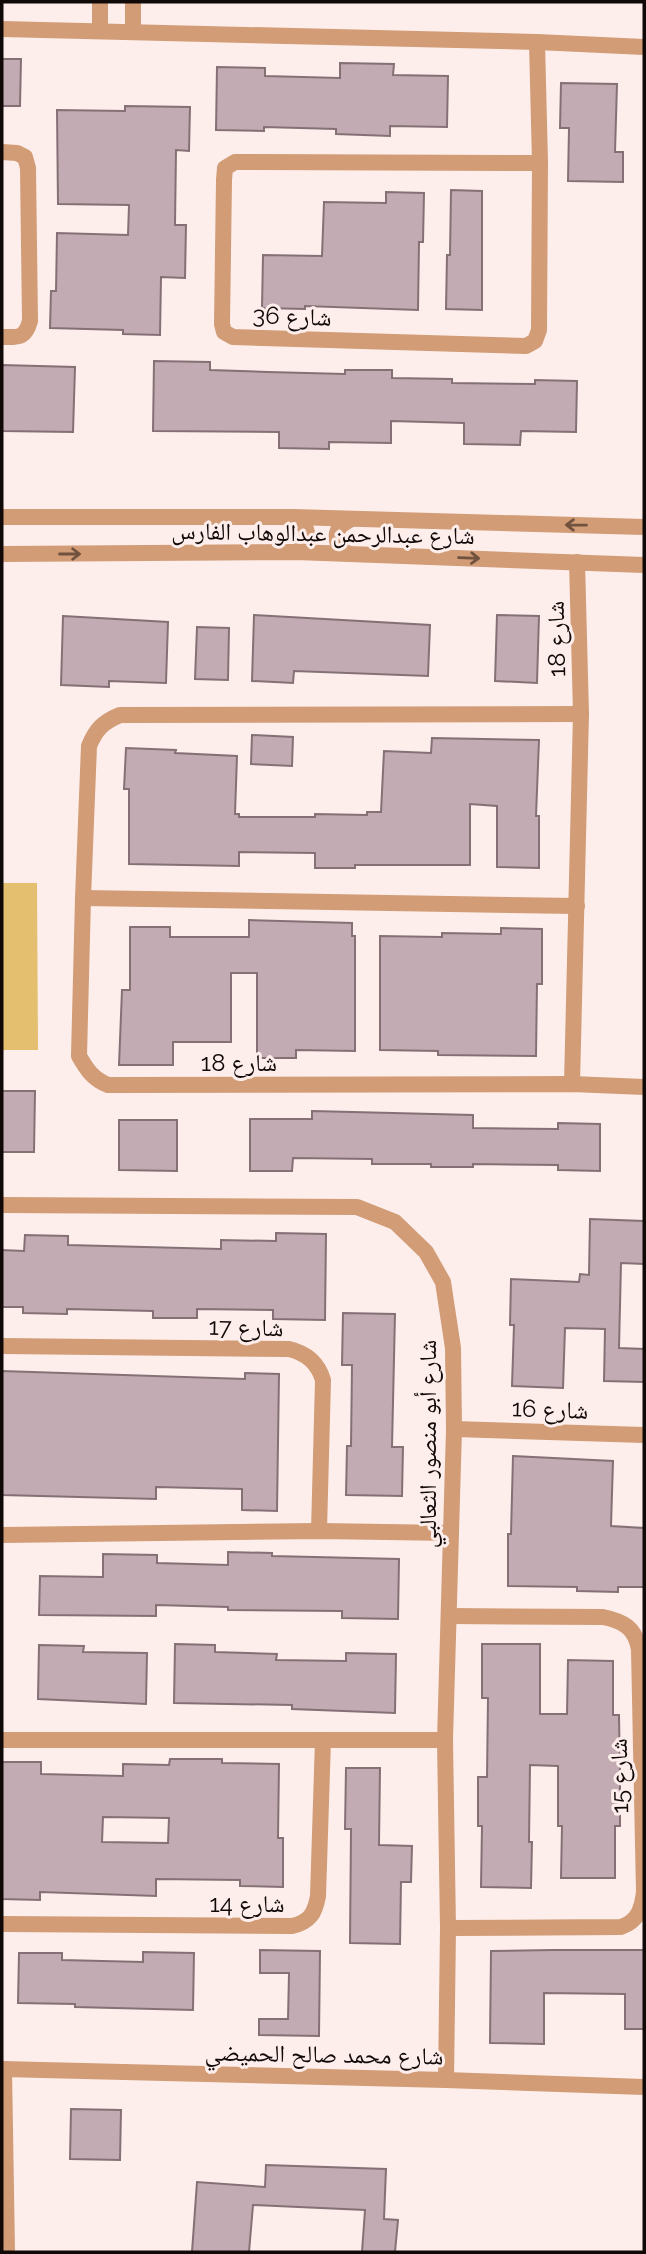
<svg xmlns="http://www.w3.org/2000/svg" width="646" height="2254" font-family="Raleway,'Noto Naskh Arabic',sans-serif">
  <rect width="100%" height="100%" fill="#fdeeec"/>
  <path fill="#e3bf6f" d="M2,883H37L38,1050H2Z"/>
  <g fill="#c2abb2" stroke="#857076" stroke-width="2" fill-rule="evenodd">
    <path d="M2,59H21L20,106H2Z"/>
    <path d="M340,63L394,64L393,75L448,76L447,127L390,126V136L336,134V129L264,127V131L216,130L217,67L265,68V76L340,78Z"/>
    <path d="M561,83L617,84L615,152H623V182L568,181L569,128H560Z"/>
    <path d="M125,106L190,107L189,151L176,150L175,225H186L185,278L161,277L160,335L123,334V330L50,328L51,291H56L57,233L128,235L129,205L58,204L57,110L125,111Z"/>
    <path d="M451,190L482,191V310L446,309L447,255H450Z"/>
    <path d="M386,192L424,193L423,242H419L418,310L305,306V309L262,308L263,255L322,256L324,202L386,203Z"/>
    <path d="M154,361L210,362V370L268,372L345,374V370H392V378L452,379V383L535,384V380L577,381L576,432L521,431L520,445L464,444V423L391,421V443L329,442V449L279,448V432L153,431Z"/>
    <path d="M2,365L75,367L73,432L2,431Z"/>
    <path d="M254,615L430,625L428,676L294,671L293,683L252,681Z"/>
    <path d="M497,615L539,616L537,683L495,681Z"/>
    <path d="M63,616L168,622L166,683L109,681V687L61,685Z"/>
    <path d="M197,627L229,628L228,680L195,679Z"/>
    <path d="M252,735L293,737L292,766L251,764Z"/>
    <path d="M432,738L539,740L536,816H539V868L497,867V806L470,804V865H355V868H315V853L239,852V866L129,864V789H124L126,748L176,750L175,753L237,756L235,814H239V817H315V814L367,815V812H381L384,751L431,753Z"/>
    <path d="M249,920L352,923V936H355V1051L296,1050V1058H257V973H231V1042H173V1065H119L122,990H130V927H170V937H249Z"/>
    <path d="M501,928L542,929V984H537L536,1056L438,1055V1051L380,1050V936L442,937V933L501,934Z"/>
    <path d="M2,1091H35L34,1152H2Z"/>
    <path d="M312,1111L473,1115V1128L558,1129V1123L600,1124V1171L558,1170V1165L473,1164V1167H431V1164H372V1159L293,1158L292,1171H250V1119H312Z"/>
    <path d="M119,1120H177V1171L119,1170Z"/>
    <path d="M590,1219L644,1221V1264L621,1263L619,1348L644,1349V1382L604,1381L605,1329L565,1328L563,1388L512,1386L514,1325H510L511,1279L579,1282L580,1274L589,1275Z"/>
    <path d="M276,1233L326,1234L325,1320L273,1319V1310L197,1309V1318H153V1311L67,1309V1314L23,1313V1307H2V1250L24,1251L25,1235L68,1236V1245L221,1249V1240L276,1241Z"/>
    <path d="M343,1313L395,1314L392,1447H403L402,1496L346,1495L347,1446H351L352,1365H342Z"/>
    <path d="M2,1371L245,1379V1373L279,1374L277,1511L242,1510V1489L156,1487V1499L2,1495Z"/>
    <path d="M513,1456L613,1461L611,1526L644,1528V1587H618V1592L577,1591V1587L508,1586V1534H511Z"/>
    <path d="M228,1552L272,1553V1556L399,1559L398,1619L342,1618V1611L228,1610V1607L156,1605V1616L39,1615L40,1576L103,1577V1554L157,1555V1563L228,1565Z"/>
    <path d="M175,1644L215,1645V1652L277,1654L276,1660L346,1661V1653L396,1654L395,1713L292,1709V1705L174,1703Z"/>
    <path d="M482,1644H540V1714H567L568,1660L613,1661V1715H619L620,1775V1826H615V1878H561L562,1826H558V1766L530,1765L529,1842H532L531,1888L481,1887L482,1826H478V1777H487L488,1698H482Z"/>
    <path d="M39,1645L84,1646L83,1652L147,1653L146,1704L38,1699Z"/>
    <path d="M170,1759H222V1763L279,1764L278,1838H283V1887L240,1886V1880L156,1879V1896L40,1892V1900L2,1899V1762H41V1774L123,1776V1764L169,1765ZM103,1817L169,1818L168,1843L102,1842Z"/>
    <path d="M346,1768H380L379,1845L412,1846L411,1882H401L400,1944L350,1943L351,1829H345Z"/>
    <path d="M260,1950L320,1951L319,2036L259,2035V2019H288L289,1973H260Z"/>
    <path d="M553,1950H644V2029H625V1994L544,1993V2044L490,2043L491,1951Z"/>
    <path d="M143,1952L194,1953L193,2010L75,2007V2004L18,2003L19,1953H62V1960L143,1962Z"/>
    <path d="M71,2109L121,2110L120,2160L70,2159Z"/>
    <path d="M266,2165L386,2169L384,2219L398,2220L395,2252H362L365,2210L253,2205L249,2252H192L197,2182L265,2187Z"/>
  </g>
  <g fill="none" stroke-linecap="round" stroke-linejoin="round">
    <g stroke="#d19c76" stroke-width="16">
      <path d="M100,2V31"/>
      <path d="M2,29L537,42L644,47"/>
      <path d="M133,32V2"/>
      <path d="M537,42L540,163L539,330L535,341L526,346L233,337L224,332L222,324L224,180L225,168L235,162L540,163"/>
      <path d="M2,152L17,153L25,157L28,168L30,321C25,339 18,337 2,337"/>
      <path d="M2,517H293L644,527"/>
      <path d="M293,517C305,523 310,531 305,544L296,552"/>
      <path d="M2,554L296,552L644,565"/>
      <path d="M349,554C337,548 333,538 340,526L351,519"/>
      <path d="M581,714L120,715C103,722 96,729 89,746L83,898L79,1056C87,1070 93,1079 108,1085L572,1084L644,1087"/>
      <path d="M83,898L577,906"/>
      <path d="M572,1084L581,714L577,562"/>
      <path d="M2,1205L357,1207L395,1222L426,1252L443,1282L453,1348L454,1429L445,1740L448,1928L446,2080"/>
      <path d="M2,1346L289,1349C306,1353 318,1363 323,1380L319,1531"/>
      <path d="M454,1429L644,1435"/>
      <path d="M2,1535L319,1531L451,1533"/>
      <path d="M2,1740H445"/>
      <path d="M2,1924L292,1926C310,1922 315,1913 318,1896L323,1740"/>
      <path d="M448,1928L621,1927C638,1921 642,1909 644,1892L639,1650C636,1628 623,1621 603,1617L449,1616"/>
      <path d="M2,2069L446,2080L644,2087"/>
      <path d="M4,2069L7,2252"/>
    </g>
  </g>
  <defs><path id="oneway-shaft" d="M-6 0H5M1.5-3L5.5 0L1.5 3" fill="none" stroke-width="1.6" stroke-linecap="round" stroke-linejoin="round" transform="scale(1.75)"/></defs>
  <g stroke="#71523f">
    <use href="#oneway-shaft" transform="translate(576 525) rotate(-179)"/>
    <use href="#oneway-shaft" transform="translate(70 554)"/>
    <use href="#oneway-shaft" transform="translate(469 558) rotate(2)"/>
  </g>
  <g text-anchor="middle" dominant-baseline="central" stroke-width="6" stroke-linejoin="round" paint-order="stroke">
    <g font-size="24" fill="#110908" stroke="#fdeeec">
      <text transform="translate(292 316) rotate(2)">شارع 36</text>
      <text transform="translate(323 533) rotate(1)">شارع عبدالرحمن عبدالوهاب الفارس</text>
      <text transform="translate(556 639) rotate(-91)">شارع 18</text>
      <text x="239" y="1062">شارع 18</text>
      <text transform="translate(246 1327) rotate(1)">شارع 17</text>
      <text transform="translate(550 1409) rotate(2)">شارع 16</text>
      <text transform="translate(427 1444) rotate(-90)">شارع أبو منصور الثعالبي</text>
      <text transform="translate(619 1776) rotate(-91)">شارع 15</text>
      <text x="247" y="1903">شارع 14</text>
      <text transform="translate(324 2054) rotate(1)">شارع محمد صالح الحميضي</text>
    </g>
  </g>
  <rect width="646" height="2254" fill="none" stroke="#110908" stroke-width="7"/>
</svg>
